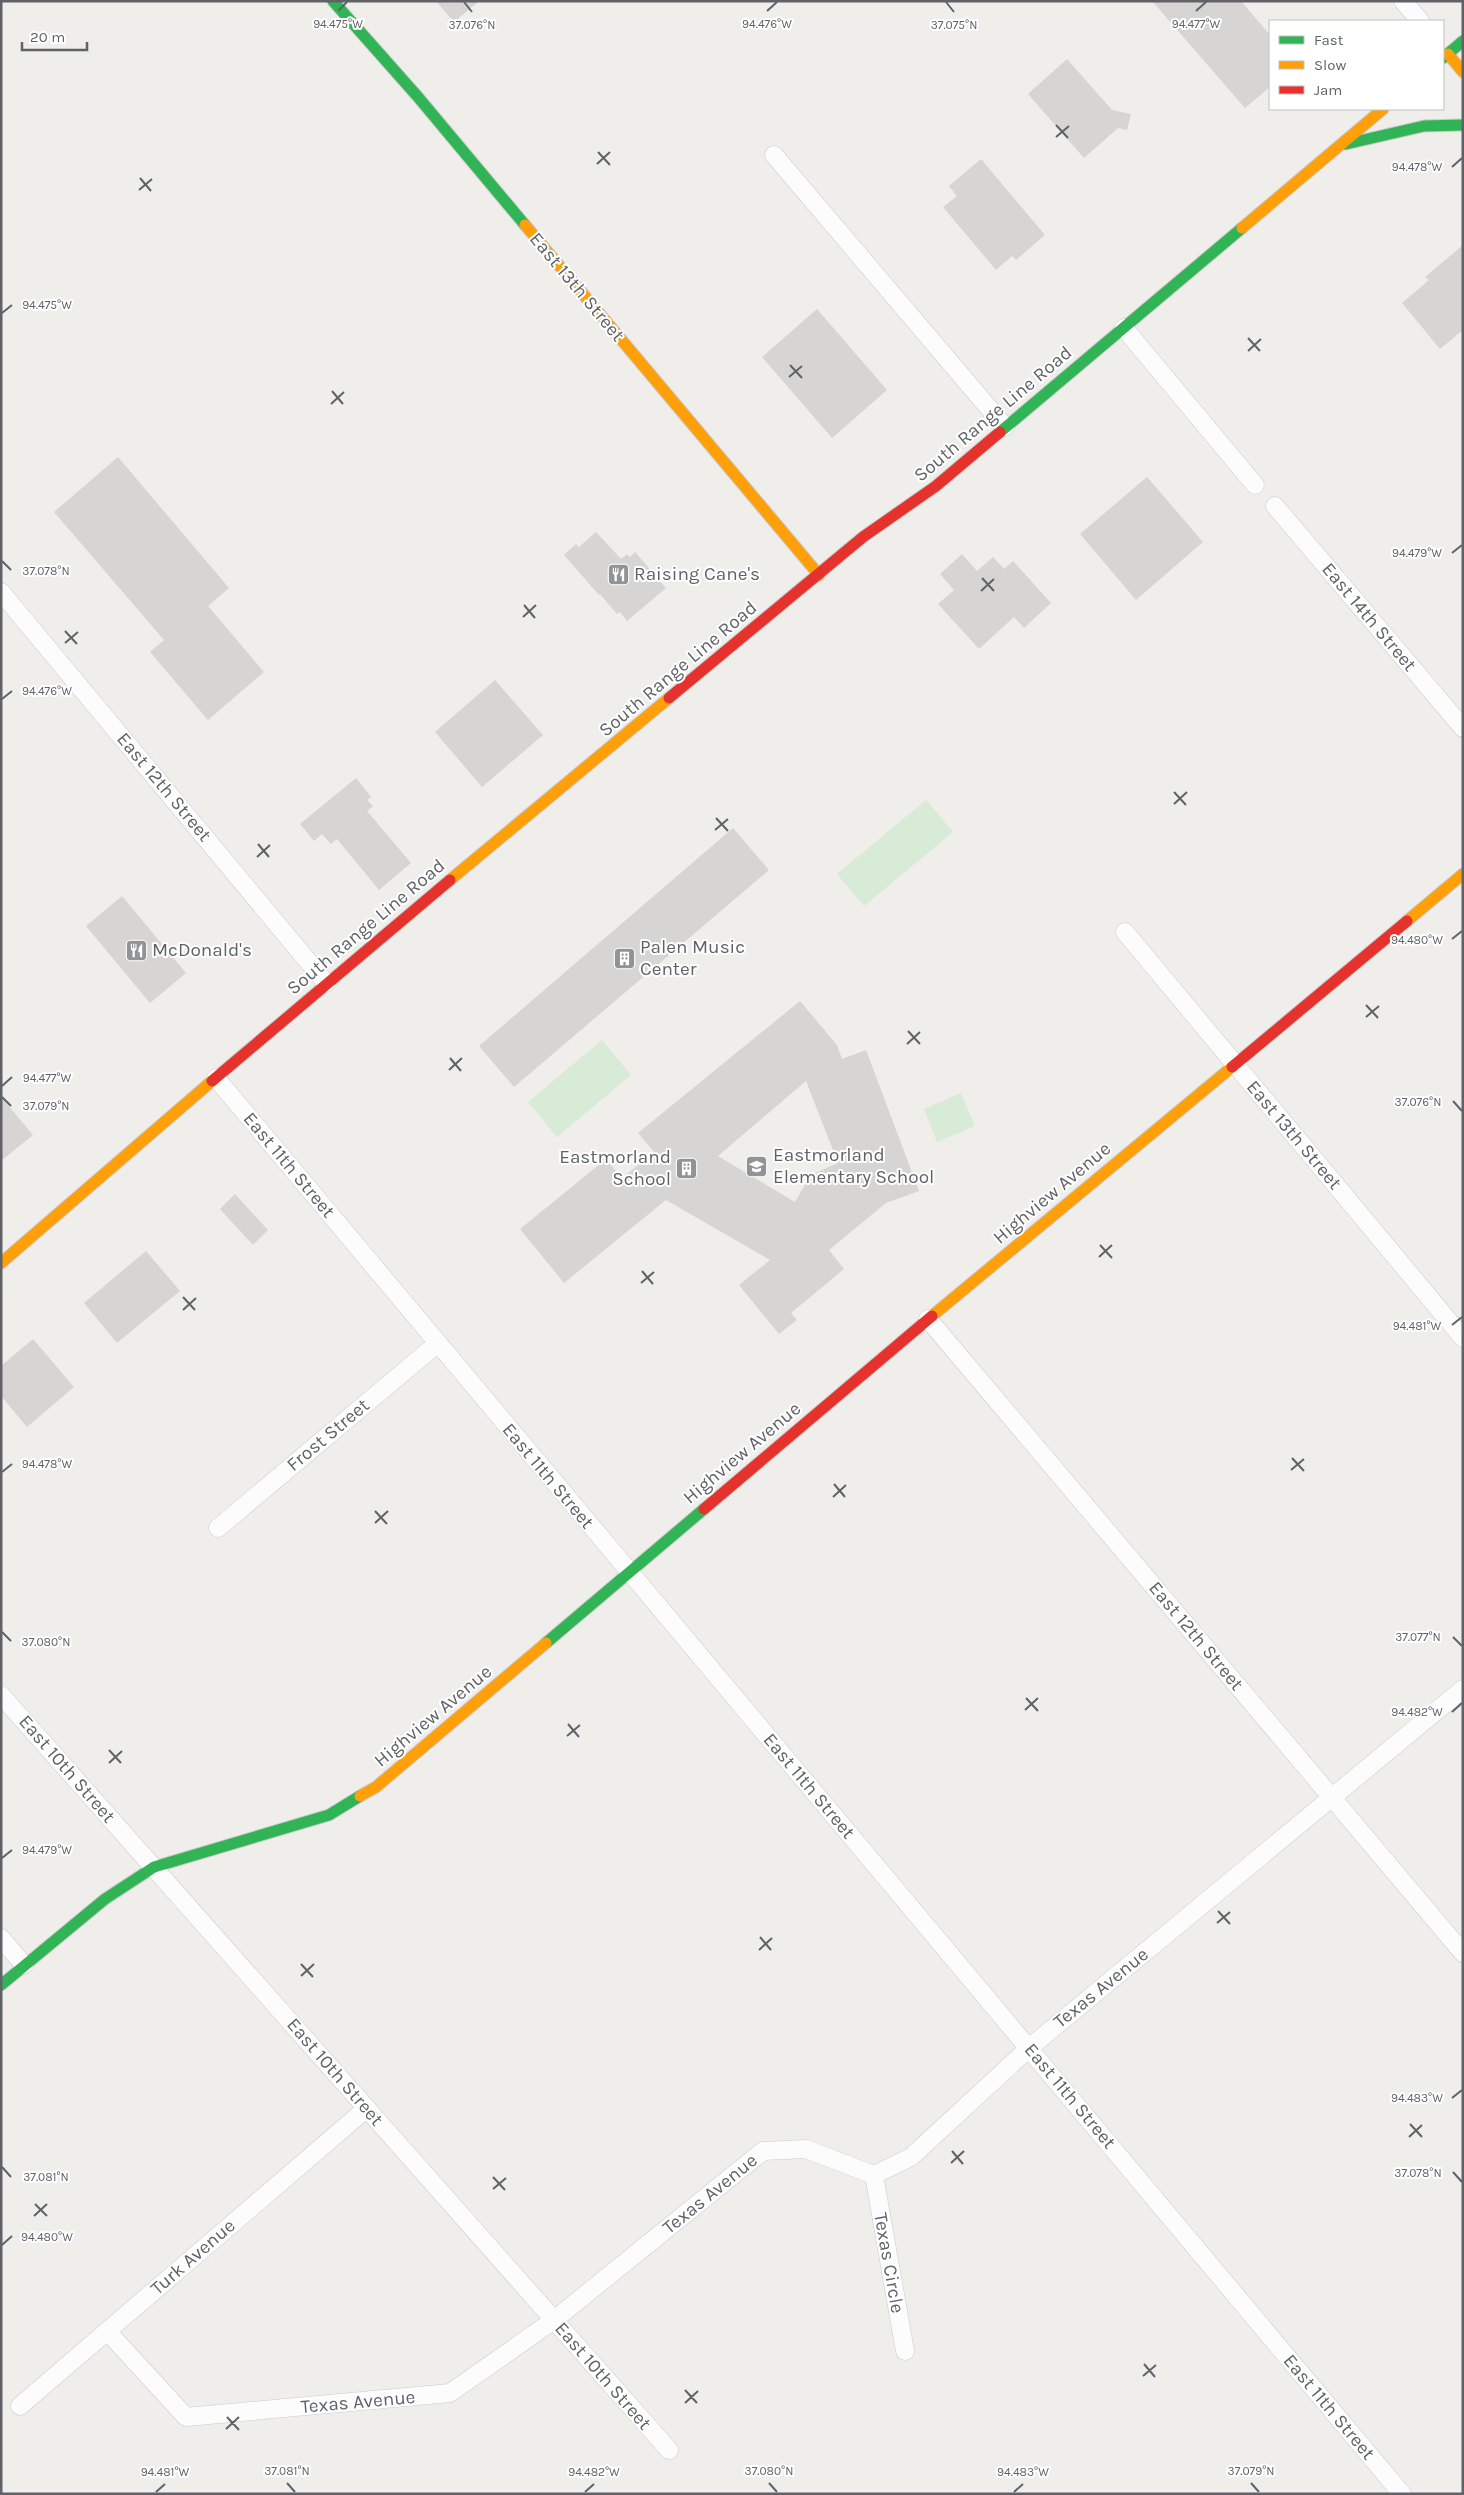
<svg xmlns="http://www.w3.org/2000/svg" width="1464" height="2495" font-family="Karla,sans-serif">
  <rect width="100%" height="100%" fill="#efeeea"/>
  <g fill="#d8ebd6">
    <path d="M926,800L953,832L864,906L837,874Z"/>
    <path d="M602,1040L631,1075L557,1137L528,1102Z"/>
    <path d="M961,1093L975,1126L937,1142L924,1109Z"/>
  </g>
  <g fill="#d6d5d3" fill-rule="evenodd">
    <path d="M436,1H479L454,22Z"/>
    <path d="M1152,1H1241L1270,35V87L1245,108Z"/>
    <path d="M1067,59L1112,110L1131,114L1127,130L1118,128L1084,158L1028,94Z"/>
    <path d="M981,159L1045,235L1016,260L1012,256L996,270L943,207L957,196L949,186Z"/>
    <path d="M1463,245V330L1440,349L1402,303L1429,280L1425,277Z"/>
    <path d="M817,309L887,390L832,438L762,357Z"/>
    <path d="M118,457L229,588L208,606L264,672L208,720L150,652L164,640L54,512Z"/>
    <path d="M1147,477L1203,542L1136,600L1080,534Z"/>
    <path d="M596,532L621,559L627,554L630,557L635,552L666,588L627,621L620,612L617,614L600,594L599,595L564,555L576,544L579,547Z"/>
    <path d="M962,554L977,571L993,557L1004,569L1013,561L1051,603L1024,628L1014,617L979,649L938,604L954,590L940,574Z"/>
    <path d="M495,680L543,735L482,787L435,732Z"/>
    <path d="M356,778L371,797L367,800L373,806L367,811L411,863L379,890L337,839L331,844L322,834L314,841L300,824Z"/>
    <path d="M733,828L769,870L514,1087L479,1046Z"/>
    <path d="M122,896L186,973L150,1003L86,926Z"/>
    <path d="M800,1001L837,1045L842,1059L866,1050L919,1191L886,1203L829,1250L844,1269L791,1313L797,1320L779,1334L739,1285L770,1260L666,1200L564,1283L520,1229L606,1159L622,1178L654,1152L638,1133ZM806,1081L838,1163L817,1172L809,1178L795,1202L718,1156Z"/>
    <path d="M1,1097L33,1135L1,1161Z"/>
    <path d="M235,1194L268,1230L253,1245L220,1209Z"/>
    <path d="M146,1251L180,1291L117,1343L84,1303Z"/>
    <path d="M33,1339L74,1387L27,1427L1,1396V1366Z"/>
  </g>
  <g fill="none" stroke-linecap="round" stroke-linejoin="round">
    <defs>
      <g id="street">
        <path d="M1403,1L1420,21"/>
        <path d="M774,155L1005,427"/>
        <path d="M1124,328L1255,485"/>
        <path d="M1275,506L1463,728"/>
        <path d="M1,592L326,983"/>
        <path d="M1125,932L1463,1338"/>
        <path d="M216,1078L1402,2494"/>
        <path d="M928,1319L1463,1953"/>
        <path d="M218,1528L438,1343"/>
        <path d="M1,1695L669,2450"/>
        <path d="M1,1938L24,1965"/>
        <path d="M874,2175L905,2351"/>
        <path d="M107,2331L186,2417L450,2393L554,2320L763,2151L806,2149L874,2175L911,2157L1029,2048L1463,1689"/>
        <path d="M20,2406L367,2108"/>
      </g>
      <g id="fast">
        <path d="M333,1L418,97L525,225"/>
        <path d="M1443,58L1463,41"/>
        <path d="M1346,144L1424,126L1463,125"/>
        <path d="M1000,432L1242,228"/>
        <path d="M546,1643L704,1509"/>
        <path d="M1,1985L105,1899L154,1867L329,1815L360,1796"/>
      </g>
      <g id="slow">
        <path d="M1448,54L1463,72"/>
        <path d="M525,225L819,575"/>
        <path d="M1242,228L1383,109"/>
        <path d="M450,880L669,698"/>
        <path d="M1407,921L1463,874"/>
        <path d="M1,1263L212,1081"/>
        <path d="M932,1316L1232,1067"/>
        <path d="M360,1796L376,1787L546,1643"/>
      </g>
      <g id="jam">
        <path d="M669,698L863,537L936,486L1000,432"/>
        <path d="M1232,1067L1407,921"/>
        <path d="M212,1081L450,880"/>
        <path d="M704,1509L932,1316"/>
      </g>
    </defs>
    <use href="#street" stroke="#cbcccc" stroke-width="19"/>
    <use href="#fast" stroke="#cacacb" stroke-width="13"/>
    <use href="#slow" stroke="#cacacb" stroke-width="13"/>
    <use href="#jam" stroke="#cacacb" stroke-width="13"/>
    <use href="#street" stroke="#fdfcfc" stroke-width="18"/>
    <use href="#fast" stroke="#30b455" stroke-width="11"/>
    <use href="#slow" stroke="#ff9f0a" stroke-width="11"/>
    <use href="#jam" stroke="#e5322d" stroke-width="11"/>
  </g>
  <path fill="none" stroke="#5f6368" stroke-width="2" d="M464,2L472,12M946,2L954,12M338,11L347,2M767,11L777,2M1196,11L1206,2M1056,125L1068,138M1056,137L1069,126M598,152L610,165M597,164L610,152M1452,167L1462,158M140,178L151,191M139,190L152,179M2,313L12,305M1248,338L1260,351M1248,351L1261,339M790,365L802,378M789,377L802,366M332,391L343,404M331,404L344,392M1452,553L1462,545M2,561L11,570M982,578L994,591M981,591L994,579M524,605L535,618M523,617L536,605M65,631L77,644M65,643L78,632M2,699L12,691M1174,792L1186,805M1174,804L1187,792M716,818L728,831M715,830L728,819M258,844L269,857M257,857L270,845M1452,939L1462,931M1366,1005L1378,1018M1366,1017L1379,1006M908,1031L920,1044M907,1044L920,1032M450,1058L461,1071M449,1070L462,1058M2,1086L12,1077M2,1097L11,1106M1453,1101L1462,1111M1100,1245L1112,1258M1099,1257L1112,1245M642,1271L653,1284M641,1283L654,1272M183,1297L195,1310M183,1310L196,1298M1452,1325L1462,1317M1292,1458L1304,1471M1291,1470L1304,1459M2,1472L12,1464M834,1484L845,1497M833,1497L846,1485M375,1511L387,1524M375,1523L388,1511M2,1632L11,1641M1453,1637L1462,1646M1026,1698L1038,1711M1025,1710L1038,1698M1452,1712L1462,1703M568,1724L579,1737M567,1736L580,1725M109,1750L121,1763M109,1763L122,1751M2,1858L12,1850M1218,1911L1230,1924M1217,1923L1230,1912M760,1937L771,1950M759,1950L772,1938M301,1964L313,1977M301,1976L314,1964M1452,2098L1462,2090M1410,2124L1422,2137M1409,2137L1422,2125M952,2151L963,2164M951,2163L964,2151M2,2167L11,2177M1453,2172L1462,2182M493,2177L505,2190M493,2189L506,2178M35,2204L47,2216M34,2216L47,2204M2,2245L12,2236M1144,2364L1155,2377M1143,2376L1156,2365M685,2390L697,2403M685,2403L698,2391M227,2417L239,2430M226,2429L239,2417M287,2483L295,2492M769,2483L777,2492M1251,2483L1259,2492M156,2492L165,2484M585,2492L594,2484M1014,2492L1023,2484"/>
  <defs>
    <symbol id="restaurant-square" viewBox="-11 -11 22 22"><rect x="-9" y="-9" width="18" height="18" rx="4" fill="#919496" stroke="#fff"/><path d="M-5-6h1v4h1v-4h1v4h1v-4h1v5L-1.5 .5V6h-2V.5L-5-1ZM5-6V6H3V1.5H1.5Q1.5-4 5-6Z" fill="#fff"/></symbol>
    <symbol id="building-square" viewBox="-11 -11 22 22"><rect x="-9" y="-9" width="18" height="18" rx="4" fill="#919496" stroke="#fff"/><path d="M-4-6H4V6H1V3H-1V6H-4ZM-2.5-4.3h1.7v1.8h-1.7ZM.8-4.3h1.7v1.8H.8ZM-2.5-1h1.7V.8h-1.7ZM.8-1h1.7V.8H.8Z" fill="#fff"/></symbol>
    <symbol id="school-square" viewBox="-11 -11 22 22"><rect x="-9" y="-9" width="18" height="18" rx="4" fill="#919496" stroke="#fff"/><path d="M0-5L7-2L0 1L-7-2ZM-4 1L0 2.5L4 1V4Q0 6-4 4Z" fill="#fff"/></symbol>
  </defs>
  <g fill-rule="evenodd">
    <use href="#restaurant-square" x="606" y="562" width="25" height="25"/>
    <use href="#restaurant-square" x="124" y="938" width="25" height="25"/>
    <use href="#building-square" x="612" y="946" width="25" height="25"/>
    <use href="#school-square" x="744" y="1154" width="25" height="25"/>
    <use href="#building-square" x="674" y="1156" width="25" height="25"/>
  </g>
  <g text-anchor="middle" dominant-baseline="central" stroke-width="4" stroke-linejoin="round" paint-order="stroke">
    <g font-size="19" fill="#5f6368" stroke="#fff">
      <text transform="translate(577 287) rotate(50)">East 13th Street</text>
      <text transform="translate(993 414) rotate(-40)">South Range Line Road</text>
      <text transform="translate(1369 617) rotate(50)">East 14th Street</text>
      <text transform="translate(678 669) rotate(-40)">South Range Line Road</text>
      <text transform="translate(164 787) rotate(50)">East 12th Street</text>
      <text transform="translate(366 927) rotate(-40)">South Range Line Road</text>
      <text transform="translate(1294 1135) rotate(50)">East 13th Street</text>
      <text transform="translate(289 1165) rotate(50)">East 11th Street</text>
      <text transform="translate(1052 1193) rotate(-40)">Highview Avenue</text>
      <text transform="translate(328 1435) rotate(-40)">Frost Street</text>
      <text transform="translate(742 1453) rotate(-40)">Highview Avenue</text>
      <text transform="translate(548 1476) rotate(50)">East 11th Street</text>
      <text transform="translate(1196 1636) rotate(50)">East 12th Street</text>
      <text transform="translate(433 1716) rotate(-40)">Highview Avenue</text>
      <text transform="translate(67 1769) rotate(49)">East 10th Street</text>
      <text transform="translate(809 1786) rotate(50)">East 11th Street</text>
      <text transform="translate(1101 1988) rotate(-39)">Texas Avenue</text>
      <text transform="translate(335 2072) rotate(49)">East 10th Street</text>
      <text transform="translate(1070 2096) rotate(50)">East 11th Street</text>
      <text transform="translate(710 2194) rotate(-39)">Texas Avenue</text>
      <text transform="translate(193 2257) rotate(-41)">Turk Avenue</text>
      <text transform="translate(889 2263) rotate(80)">Texas Circle</text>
      <text transform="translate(603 2376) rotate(49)">East 10th Street</text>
      <text transform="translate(358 2402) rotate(-5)">Texas Avenue</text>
      <text transform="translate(1329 2407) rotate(50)">East 11th Street</text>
    </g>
    <g font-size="19" fill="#5f6368" stroke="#fff" text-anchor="start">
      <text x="634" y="574">Raising Cane's</text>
      <text x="640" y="947">Palen Music<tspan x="640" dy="22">Center</tspan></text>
      <text x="152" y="950">McDonald's</text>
      <text x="773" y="1155">Eastmorland<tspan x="773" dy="22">Elementary School</tspan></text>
      <text x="671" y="1157" text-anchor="end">Eastmorland<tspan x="671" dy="22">School</tspan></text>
    </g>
  </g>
  <g font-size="12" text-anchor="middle" fill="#5f6368" stroke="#fff" stroke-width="4" stroke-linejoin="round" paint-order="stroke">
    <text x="338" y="28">94.475°W</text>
    <text x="767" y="28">94.476°W</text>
    <text x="1196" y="28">94.477°W</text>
    <text x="472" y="29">37.076°N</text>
    <text x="954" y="29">37.075°N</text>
    <text x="1417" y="171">94.478°W</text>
    <text x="47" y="309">94.475°W</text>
    <text x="1417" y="557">94.479°W</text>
    <text x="46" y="575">37.078°N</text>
    <text x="47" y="695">94.476°W</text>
    <text x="1417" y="944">94.480°W</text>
    <text x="47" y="1082">94.477°W</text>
    <text x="1418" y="1106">37.076°N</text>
    <text x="46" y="1110">37.079°N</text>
    <text x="1417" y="1330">94.481°W</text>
    <text x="47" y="1468">94.478°W</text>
    <text x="1418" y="1641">37.077°N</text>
    <text x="46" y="1646">37.080°N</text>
    <text x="1417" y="1716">94.482°W</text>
    <text x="47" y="1854">94.479°W</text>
    <text x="1417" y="2102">94.483°W</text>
    <text x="1418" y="2177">37.078°N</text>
    <text x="46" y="2181">37.081°N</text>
    <text x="47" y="2241">94.480°W</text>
    <text x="287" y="2475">37.081°N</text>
    <text x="769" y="2475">37.080°N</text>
    <text x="1251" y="2475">37.079°N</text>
    <text x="165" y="2476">94.481°W</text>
    <text x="594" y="2476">94.482°W</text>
    <text x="1023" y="2476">94.483°W</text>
  </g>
  <rect width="1464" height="2495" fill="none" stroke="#5f6368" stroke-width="5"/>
  <rect x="1269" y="20" width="175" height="90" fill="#ffffff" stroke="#bfc1c3"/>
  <rect x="1279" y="36" width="25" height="8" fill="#30b455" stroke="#bfc1c3"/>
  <text x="1314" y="45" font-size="15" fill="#5f6368">Fast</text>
  <rect x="1279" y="61" width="25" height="8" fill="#ff9f0a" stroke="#bfc1c3"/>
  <text x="1314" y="70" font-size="15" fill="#5f6368">Slow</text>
  <rect x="1279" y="86" width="25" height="8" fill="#e5322d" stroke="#bfc1c3"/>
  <text x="1314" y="95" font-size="15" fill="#5f6368">Jam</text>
  <path d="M22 42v8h65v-8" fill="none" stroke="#5f6368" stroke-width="2.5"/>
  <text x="30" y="42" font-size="15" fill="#5f6368" stroke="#ffffff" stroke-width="4" paint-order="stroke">20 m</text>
</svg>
